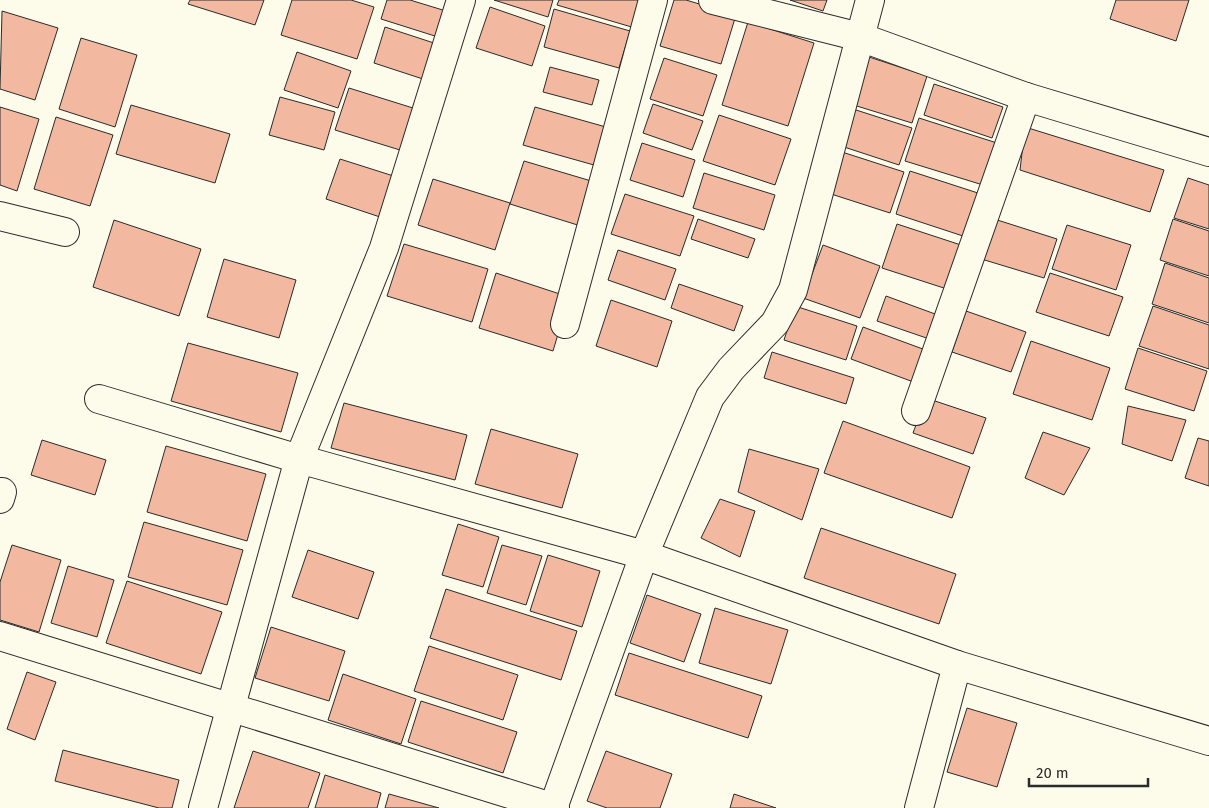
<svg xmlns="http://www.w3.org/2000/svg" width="1209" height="808" font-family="'Fira Sans',sans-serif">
  <rect width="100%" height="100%" fill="#fdfbea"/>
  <g fill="#f2b8a0" stroke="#2b2b2b">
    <path d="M190,0H264L255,25L188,4Z"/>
    <path d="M292,0H351L374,7L357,59L281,35Z"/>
    <path d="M387,0H410L446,11L438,37L381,19Z"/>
    <path d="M494,0H553L548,17Z"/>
    <path d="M559,0H644L635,28L557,5Z"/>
    <path d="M674,0H686L736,15L721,64L660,46Z"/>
    <path d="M790,0H827L823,11Z"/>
    <path d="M1116,0H1189L1176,41L1110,19Z"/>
    <path d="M490,7L545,26L532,66L476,48Z"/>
    <path d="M554,9L630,31L619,68L544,47Z"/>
    <path d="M2,11L58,28L35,100L0,89Z"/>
    <path d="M748,22L814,43L788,126L722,105Z"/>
    <path d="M385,27L437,44L426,80L374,63Z"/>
    <path d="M81,38L137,55L115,127L59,109Z"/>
    <path d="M297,52L351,71L338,108L284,90Z"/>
    <path d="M863,55L927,76L912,123L847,103Z"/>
    <path d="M664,58L717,75L703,116L650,99Z"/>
    <path d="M550,67L599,80L592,105L543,92Z"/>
    <path d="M934,84L1003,107L992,138L924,115Z"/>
    <path d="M349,88L413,108L400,150L335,130Z"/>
    <path d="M280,97L335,112L324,150L269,135Z"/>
    <path d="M653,104L703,121L692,150L643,133Z"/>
    <path d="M131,105L230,134L215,183L116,154Z"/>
    <path d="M0,107L39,119L17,191L0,185Z"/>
    <path d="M535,107L613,129L601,167L523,145Z"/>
    <path d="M853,109L912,128L899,165L841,146Z"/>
    <path d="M719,115L791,139L775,185L703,161Z"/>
    <path d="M56,117L113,135L90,206L34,189Z"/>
    <path d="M919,118L997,143L983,185L905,161Z"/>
    <path d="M1025,127L1164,170L1150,212L1020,170Z"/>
    <path d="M642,143L695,160L683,197L630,180Z"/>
    <path d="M842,152L904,172L890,213L828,193Z"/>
    <path d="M340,159L403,179L389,220L326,199Z"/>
    <path d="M524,161L598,183L584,227L510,204Z"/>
    <path d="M910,171L981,194L966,237L896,214Z"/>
    <path d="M704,173L775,195L764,230L693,208Z"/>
    <path d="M1188,178L1209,185V229L1174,218Z"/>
    <path d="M433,179L510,203L495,250L418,225Z"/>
    <path d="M625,194L694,216L680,256L611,234Z"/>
    <path d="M991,218L1057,239L1044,278L978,258Z"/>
    <path d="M698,219L755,239L748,258L691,239Z"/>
    <path d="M1173,219L1209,231V276L1160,260Z"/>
    <path d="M114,220L201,249L179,316L93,287Z"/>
    <path d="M897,224L964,246L950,290L882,268Z"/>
    <path d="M1067,225L1131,245L1116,290L1052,269Z"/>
    <path d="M404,244L488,269L472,322L387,296Z"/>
    <path d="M823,245L880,266L860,318L803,298Z"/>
    <path d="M618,250L676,269L665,300L608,280Z"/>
    <path d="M224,259L296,280L279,338L207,317Z"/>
    <path d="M1165,263L1209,278V323L1152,304Z"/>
    <path d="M496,273L569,297L553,351L479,328Z"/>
    <path d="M1050,273L1123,297L1109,336L1036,312Z"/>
    <path d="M679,284L743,306L734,331L671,308Z"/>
    <path d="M886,296L946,318L938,342L877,321Z"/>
    <path d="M611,300L672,321L657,367L596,346Z"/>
    <path d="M795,306L857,326L846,360L784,340Z"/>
    <path d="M1153,306L1209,325V369L1139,346Z"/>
    <path d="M966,311L1026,332L1011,372L952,352Z"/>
    <path d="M863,327L931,352L919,384L851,359Z"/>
    <path d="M1031,341L1110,368L1092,420L1013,394Z"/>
    <path d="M188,343L298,373L281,432L171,401Z"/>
    <path d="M1138,348L1207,371L1194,411L1125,389Z"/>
    <path d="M772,352L854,378L846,404L764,378Z"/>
    <path d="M926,398L986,418L973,454L913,433Z"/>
    <path d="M344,403L467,435L455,480L331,448Z"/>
    <path d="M1128,406L1186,420L1172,461L1122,444Z"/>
    <path d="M843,421L970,467L952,518L824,473Z"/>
    <path d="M491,429L578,454L562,508L475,484Z"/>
    <path d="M1043,432L1090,448L1064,495L1025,478Z"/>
    <path d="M1198,438L1209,441V486L1185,478Z"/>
    <path d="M42,440L106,460L95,495L31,475Z"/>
    <path d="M166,446L266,474L247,541L147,512Z"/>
    <path d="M749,449L819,469L802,520L738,492Z"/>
    <path d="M720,499L755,511L740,557L701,538Z"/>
    <path d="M144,522L243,550L227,605L128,577Z"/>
    <path d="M458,524L499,537L483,587L442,575Z"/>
    <path d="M821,528L956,574L939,624L804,578Z"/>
    <path d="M12,545L61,560L39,632L0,620V582Z"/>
    <path d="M502,545L542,556L526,605L487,593Z"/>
    <path d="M308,550L374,572L358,619L292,597Z"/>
    <path d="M548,555L600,571L582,627L530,611Z"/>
    <path d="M68,566L114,580L97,637L51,623Z"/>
    <path d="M127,581L222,612L201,674L106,643Z"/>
    <path d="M446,589L577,631L561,680L430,638Z"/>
    <path d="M647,595L701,614L684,662L630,643Z"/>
    <path d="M715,608L788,630L771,684L699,663Z"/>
    <path d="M271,627L345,651L329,701L255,678Z"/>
    <path d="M429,646L518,675L503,720L414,691Z"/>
    <path d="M629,653L762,696L748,738L615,695Z"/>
    <path d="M27,672L56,682L35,740L7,729Z"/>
    <path d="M343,674L416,699L401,744L328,720Z"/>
    <path d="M421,701L517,732L503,773L408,742Z"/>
    <path d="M967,708L1017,723L997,787L947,772Z"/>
    <path d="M63,750L179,780L172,808H159L55,781Z"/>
    <path d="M253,751L320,773L308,808H234Z"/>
    <path d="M606,751L672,774L660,808H607L587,801Z"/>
    <path d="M325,775L381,793L377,808H315Z"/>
    <path d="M389,794L439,808H385Z"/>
    <path d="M734,794L776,808H730Z"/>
  </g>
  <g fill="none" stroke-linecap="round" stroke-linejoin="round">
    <defs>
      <g id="minor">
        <path d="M713,0L860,37L1026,97L1209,152"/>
        <path d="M0,216L65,232"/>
        <path d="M565,324L653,0"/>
        <path d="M99,399L299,459L644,555L710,397L731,369L775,323L793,290L870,0"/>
        <path d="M916,411L1026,97"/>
        <path d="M0,492H2L0,499"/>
        <path d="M0,636L555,808"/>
        <path d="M203,808L299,459L384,248L461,0"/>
        <path d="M553,808L644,555L957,665L1209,741"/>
        <path d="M919,808L957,665"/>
      </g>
    </defs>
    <use href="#minor" stroke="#2b2b2b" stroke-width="30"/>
    <use href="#minor" stroke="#fdfbea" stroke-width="28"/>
  </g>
  <path d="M1029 778v8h119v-8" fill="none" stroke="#2b2b2b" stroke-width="2.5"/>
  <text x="1036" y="778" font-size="15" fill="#2b2b2b" stroke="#fdfbea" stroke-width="4" paint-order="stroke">20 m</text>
</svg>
